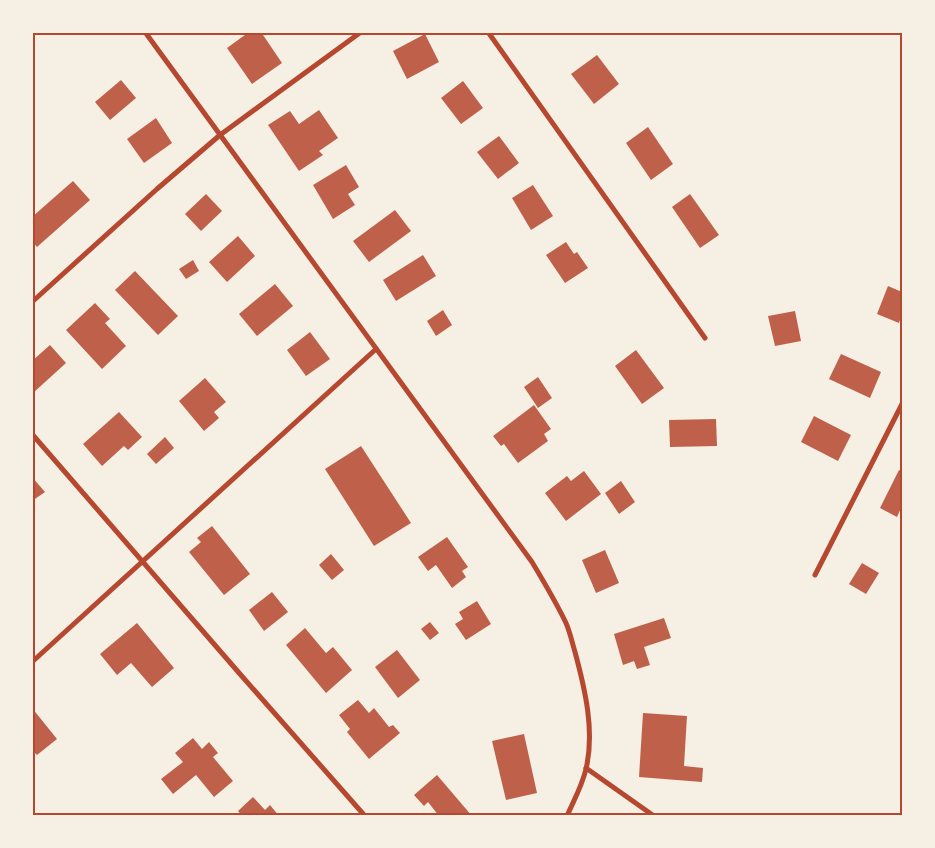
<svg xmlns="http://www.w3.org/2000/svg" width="935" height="848" font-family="Signika,sans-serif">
  <rect width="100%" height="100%" fill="#f6efe4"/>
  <g fill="#bf614a">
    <path d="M249,32H261L282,63L252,84L227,48Z"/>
    <path d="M425,34L439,62L407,79L393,51Z"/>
    <path d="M597,55L619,84L594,104L571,74Z"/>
    <path d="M121,80L136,98L110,120L95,102Z"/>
    <path d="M463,81L483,108L461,124L441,98Z"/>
    <path d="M319,110L338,138L319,151L323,155L299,171L268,125L290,111L299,124Z"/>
    <path d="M156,118L172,143L144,163L127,139Z"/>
    <path d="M648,127L673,164L651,180L626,143Z"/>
    <path d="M499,136L519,163L498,179L477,152Z"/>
    <path d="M346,165L359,187L348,194L355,205L333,219L313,185Z"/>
    <path d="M73,181L90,200L37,247L32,241V217Z"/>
    <path d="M533,185L553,216L531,230L512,198Z"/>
    <path d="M206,194L222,211L201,231L185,214Z"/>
    <path d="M690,194L719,235L700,248L672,207Z"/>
    <path d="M395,210L411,231L369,262L353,241Z"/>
    <path d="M238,236L255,256L227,282L209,262Z"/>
    <path d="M566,242L574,254L577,252L588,268L565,283L546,255Z"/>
    <path d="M423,255L436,276L396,301L383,280Z"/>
    <path d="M193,260L199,271L186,279L179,269Z"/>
    <path d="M135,271L178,316L158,335L115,290Z"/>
    <path d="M275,284L293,306L257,336L239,314Z"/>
    <path d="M888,286L902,292V314L899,323L877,314Z"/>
    <path d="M95,303L110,319L105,323L126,346L102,369L66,330Z"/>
    <path d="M443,310L452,325L436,336L427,321Z"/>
    <path d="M795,311L801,341L775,346L768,316Z"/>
    <path d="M310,332L330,359L306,376L287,350Z"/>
    <path d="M50,345L66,363L33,393L32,361Z"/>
    <path d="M636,350L664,388L642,404L615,366Z"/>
    <path d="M841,354L881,372L870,398L829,379Z"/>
    <path d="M538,377L552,398L538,408L524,387Z"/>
    <path d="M205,378L226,402L214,412L219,418L204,431L179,401Z"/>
    <path d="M534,405L551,429L544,434L548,441L518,463L504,444L501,446L493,436Z"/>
    <path d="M119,412L142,437L128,450L124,446L102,466L83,444Z"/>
    <path d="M814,416L851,435L838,461L801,442Z"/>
    <path d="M716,419L717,446L670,447L669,420Z"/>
    <path d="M165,437L174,448L156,464L147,454Z"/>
    <path d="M361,446L411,523L374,546L325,469Z"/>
    <path d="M899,470L902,471V506L897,517L880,508Z"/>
    <path d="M584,471L601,494L566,521L545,493L567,476L571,481Z"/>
    <path d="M32,477L45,492L32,501Z"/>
    <path d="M621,481L635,502L619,514L605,493Z"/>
    <path d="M212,526L250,574L224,595L189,552L201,542L197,538Z"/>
    <path d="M447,537L468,567L462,571L466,577L452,588L436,565L428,571L418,557Z"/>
    <path d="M605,550L619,583L596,593L582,560Z"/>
    <path d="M331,554L344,570L332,580L319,565Z"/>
    <path d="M862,563L879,573L866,594L849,584Z"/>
    <path d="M272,592L288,612L264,631L249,610Z"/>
    <path d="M477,601L491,624L466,640L455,624L463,619L459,612Z"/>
    <path d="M664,618L671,638L644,647L650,665L637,669L634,661L623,665L614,634Z"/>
    <path d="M430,622L439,633L430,640L421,629Z"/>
    <path d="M137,623L174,668L152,687L131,663L117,675L100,654Z"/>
    <path d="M305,628L326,653L333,647L352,670L326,693L286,645Z"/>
    <path d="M397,650L420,680L398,698L375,667Z"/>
    <path d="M358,700L369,713L374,708L389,727L393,725L400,733L369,759L347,732L350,729L339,715Z"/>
    <path d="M32,708L57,739L37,755L32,750Z"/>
    <path d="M643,713L687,716L684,766L703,768L702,782L639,777Z"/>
    <path d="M524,734L537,793L506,800L492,741Z"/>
    <path d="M193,738L202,749L209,742L218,753L213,757L233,781L214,797L196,775L173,794L161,779L183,762L175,753Z"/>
    <path d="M437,775L472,816H439L428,802L424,806L414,795Z"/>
    <path d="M253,797L265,810L270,805L279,816H242L238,811Z"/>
  </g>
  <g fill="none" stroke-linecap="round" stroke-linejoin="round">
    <g stroke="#b5482f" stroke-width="5">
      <path d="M145,32L532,562C544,582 556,602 566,623C570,632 572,642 575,652C585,689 595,731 586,769C582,786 574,800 567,816"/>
      <path d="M488,32L705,338"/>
      <path d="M32,302L157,189L220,135L361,32"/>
      <path d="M32,434L240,674L365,816"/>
      <path d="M815,575L902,404"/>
      <path d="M32,662L376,349"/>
      <path d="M586,768L654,816"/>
    </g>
  </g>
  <rect width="935" height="848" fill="none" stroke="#f6efe4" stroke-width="68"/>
  <rect x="34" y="34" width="867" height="780" fill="none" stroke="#b5482f" stroke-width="2"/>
</svg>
